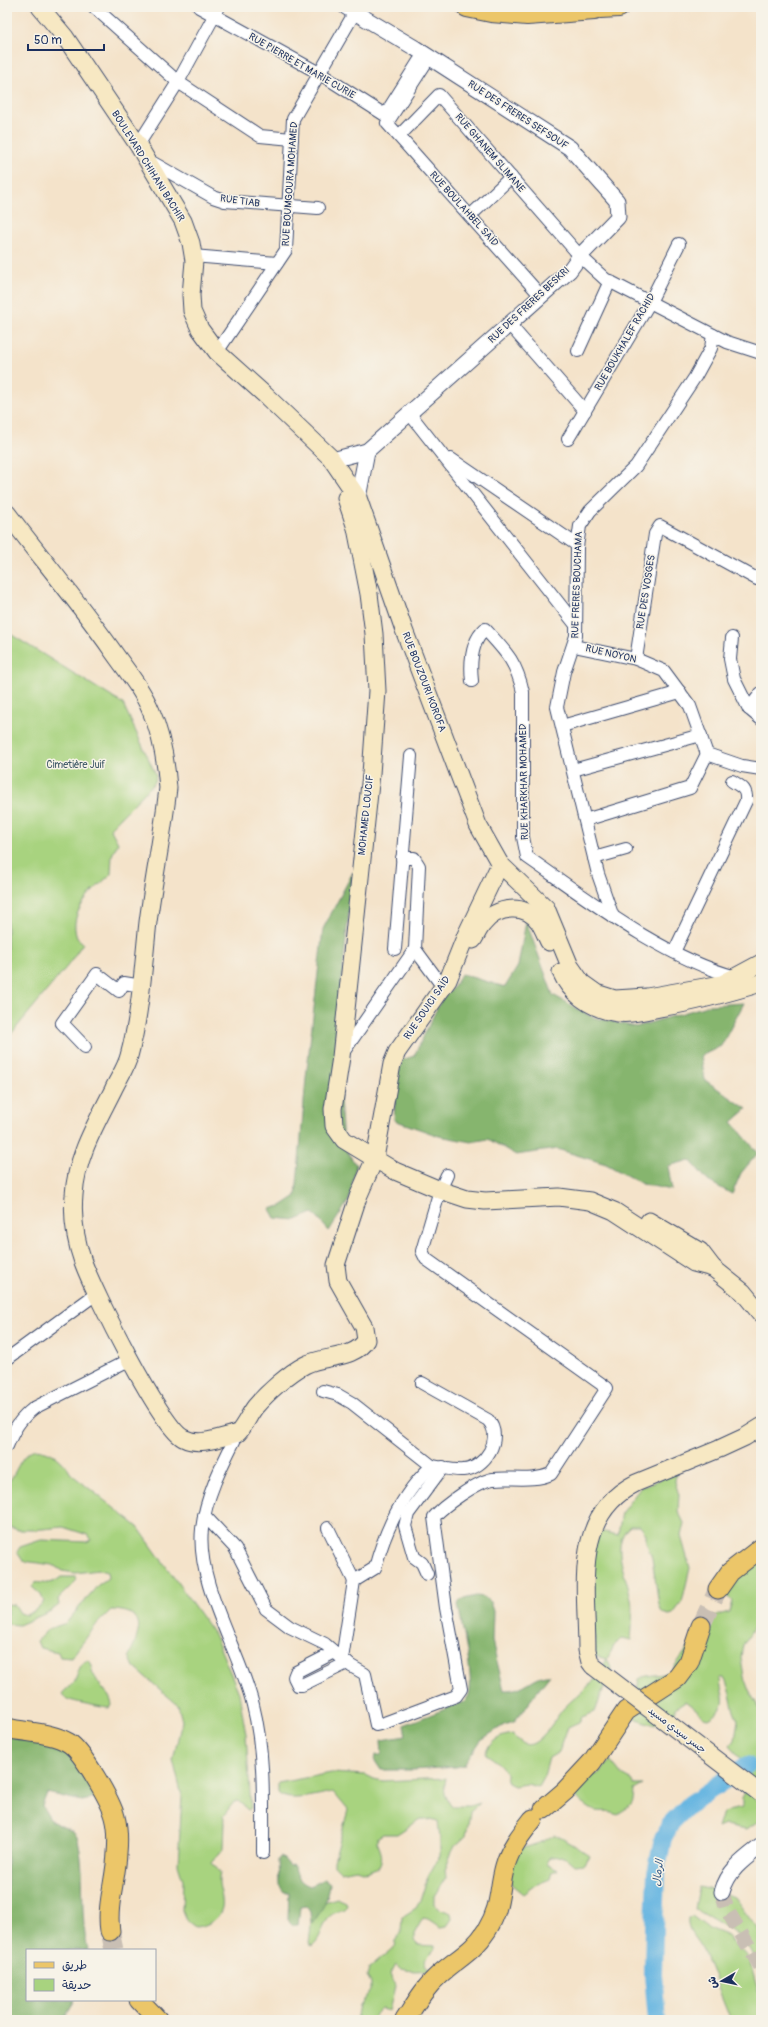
<svg xmlns="http://www.w3.org/2000/svg" width="768" height="2027" font-family="Pangolin,'Playpen Sans Arabic',sans-serif">
  <rect width="100%" height="100%" fill="#f7f3e8"/>
  <filter id="ink" filterUnits="userSpaceOnUse"><feTurbulence type="fractalNoise" baseFrequency=".025" numOctaves="2"/><feDisplacementMap in="SourceGraphic" scale="8" xChannelSelector="R" yChannelSelector="G"/><feConvolveMatrix kernelMatrix="1 2 1 2 8 2 1 2 1" color-interpolation-filters="sRGB"/></filter>
  <filter id="wash" filterUnits="userSpaceOnUse"><feTurbulence type="fractalNoise" baseFrequency=".012" numOctaves="4" result="noise"/><feDisplacementMap in="SourceGraphic" scale="16" xChannelSelector="R" yChannelSelector="G"/><feGaussianBlur stdDeviation="0.9" result="paint"/><feColorMatrix in="noise" values="0 0 0 0 0 0 0 0 0 0 0 0 0 0 0 0 0 1.4 0 .05"/><feComposite in="paint" operator="in"/></filter>
  <g filter="url(#wash)">
    <rect width="100%" height="100%" fill="#f4e3ca"/>
    <g fill="#a8d37f" stroke="#62816e">
      <path d="M7,632L123,704L156,775L155,782L110,828L118,843L112,855L111,874C94,890 67,911 77,938L83,943L69,964L7,1039Z"/>
      <path d="M35,1449C52,1450 63,1460 71,1474L138,1527L214,1634L239,1693L246,1735L251,1808L248,1810L238,1801L234,1802L223,1816L225,1822L224,1848L212,1862L220,1873C217,1885 221,1888 222,1899C225,1916 210,1926 195,1927L186,1920L182,1910L183,1880L178,1864L182,1796L173,1760L182,1721L178,1705L134,1667L129,1656C140,1631 149,1611 111,1610L96,1625L71,1658L60,1657L58,1652L40,1648L37,1641L48,1629L66,1623L98,1585L108,1578L107,1572L99,1570L75,1573L62,1571L53,1565L23,1561L17,1552L20,1547L41,1540L87,1542L92,1540L88,1535L63,1527L32,1530H18L7,1526V1481L11,1479C18,1468 22,1453 35,1449Z"/>
      <path d="M676,1473L675,1482L679,1495L678,1511L684,1523L681,1536L690,1568L682,1602L673,1614L669,1615L662,1613L659,1605L652,1558L646,1542V1534L640,1526H630C607,1546 630,1580 632,1606C633,1617 632,1629 631,1640L622,1638L614,1646L607,1659L611,1668L595,1712L582,1717L579,1722L568,1727L559,1752L549,1758L544,1776L538,1787L527,1784L514,1786L508,1783C506,1779 507,1774 505,1771C501,1765 491,1756 485,1754C490,1741 499,1736 513,1734C514,1739 517,1738 521,1742C536,1755 555,1718 563,1709C572,1699 588,1688 596,1678C600,1673 603,1665 607,1659L595,1656L590,1561L599,1531L618,1535L622,1512L641,1487Z"/>
      <path d="M760,1559L761,1617L743,1645L741,1657L744,1677L749,1691L761,1711V1819L747,1829L725,1825L718,1828L723,1812L742,1808V1798L747,1788V1765L730,1746L735,1740L738,1720C730,1707 732,1691 724,1678H720C721,1699 732,1705 708,1719L703,1718L697,1710L685,1701L675,1708V1713L655,1725L632,1717L639,1679C649,1673 661,1677 671,1671L711,1617L729,1612L732,1601L723,1592L726,1587Z"/>
      <path d="M61,1577H75L77,1580L58,1599L59,1605L51,1611L19,1625L7,1624V1604L15,1605L20,1613L26,1615L34,1611L44,1602L41,1595L32,1587L35,1582C45,1584 53,1584 61,1577Z"/>
      <path d="M88,1660C92,1665 91,1671 95,1677C101,1688 108,1691 112,1704L109,1708C105,1708 70,1701 67,1699C66,1699 63,1695 62,1694C65,1689 71,1687 74,1682C79,1674 78,1664 88,1660Z"/>
      <path d="M610,1760L622,1775L633,1781L634,1785H643L634,1790C633,1808 632,1804 618,1814C610,1810 605,1812 596,1811C587,1809 580,1799 571,1796L586,1776L598,1774Z"/>
      <path d="M331,1773L366,1775L374,1779L383,1781L446,1778C443,1791 444,1795 452,1806H470L480,1803L470,1812L466,1836L455,1846L451,1854L445,1870L446,1877L434,1896V1904L440,1909L451,1913L452,1919L447,1926L440,1927L428,1919L423,1918L414,1934V1940L419,1945L435,1946V1949L424,1960L426,1966L431,1969C422,1972 400,1972 396,1965L391,1974L395,1986L389,2011L381,2009L376,2014L373,2020H356L359,2005L371,1990V1983L367,1977L369,1968L394,1947L395,1941L401,1932L402,1917L416,1908L420,1901L428,1876L440,1856V1838L438,1822L426,1819H420L397,1834H383L378,1837L377,1842C381,1851 384,1858 379,1867L365,1872L356,1869L341,1872L334,1865V1861L348,1810L333,1792C319,1794 288,1804 278,1793V1783Z"/>
      <path d="M554,1835C564,1838 580,1849 589,1855L585,1864L574,1865L564,1856L550,1857L547,1860L548,1865L558,1870L552,1872L550,1879L535,1885L523,1894L511,1884L509,1867L518,1850L542,1842Z"/>
      <path d="M699,1887L722,1892L734,1897L761,1934V1979C756,1967 754,1954 746,1944C733,1929 712,1919 695,1909Z"/>
      <path d="M337,1898L346,1902L347,1905L345,1909C317,1916 328,1932 312,1946L309,1944L311,1924L316,1918L324,1902Z"/>
      <path d="M692,1916L708,1928L728,1936L749,1959L758,1991L761,1997V2020H731L703,1951C697,1939 686,1932 688,1918Z"/>
    </g>
    <g fill="#86b56e" stroke="#507266">
      <path d="M353,872L336,1034L343,1145L356,1165L349,1200L329,1231L313,1213L296,1220L275,1218L270,1209L281,1206L296,1196L306,1078L323,929Z"/>
      <path d="M526,921L553,995L592,1017L636,1027L710,1005L744,1003L721,1046L701,1056L705,1080L747,1109L732,1122L758,1153L741,1173L732,1194L708,1181L690,1160L668,1166L672,1190L642,1184L606,1164L557,1149L516,1155L488,1139L471,1142L439,1136L394,1120L396,1083L402,1060L414,1056L442,998L454,987L461,974L505,987L518,966Z"/>
      <path d="M476,1596L484,1597L490,1602L493,1611L492,1641L504,1690C524,1692 535,1673 550,1675L514,1722L504,1725L481,1740L464,1765L456,1767L413,1770H381L375,1761L376,1755H382L381,1740L406,1736L404,1725L458,1704C462,1702 466,1701 468,1697C476,1683 461,1623 458,1605L460,1600Z"/>
      <path d="M7,1733L63,1747L101,1797L82,1801L47,1793L42,1806L51,1821L74,1832L78,1839C86,1875 79,1915 88,1950H27V2000H75L63,2020H7Z"/>
      <path d="M280,1857L283,1858L290,1866L293,1865C298,1875 298,1882 310,1886L324,1879L330,1883C329,1897 321,1914 311,1924L310,1912L306,1906L300,1907L298,1925H293L288,1920L289,1892H284L279,1885L278,1860Z"/>
    </g>
    <g fill="none" stroke-linecap="round" stroke-linejoin="round">
      <path stroke="#67b6e1" stroke-width="18" d="M657,2020L653,1974L654,1930L656,1873L663,1838L671,1823L690,1804L747,1765"/>
    </g>
  </g>
  <g filter="url(#ink)">
    <g fill="none" stroke-linecap="round" stroke-linejoin="round">
      <path stroke="#c9bfb4" stroke-width="15" stroke-dasharray="15 8" stroke-linecap="butt" d="M722,1892L727,1910L761,1967"/>
      <g stroke="#c9bfb4" stroke-width="19" stroke-dasharray="19 10" stroke-linecap="butt">
        <path d="M701,1626L718,1589"/>
        <path d="M110,1931L114,1950"/>
      </g>
      <defs>
        <g id="minor">
          <path d="M94,7L178,82L260,136L292,139"/>
          <path d="M199,7L319,73L385,115L419,61L425,64L387,123L541,296"/>
          <path d="M399,136L439,95L580,256L605,279L727,342L761,353"/>
          <path d="M138,145L178,82L219,7"/>
          <path d="M148,160L213,197L225,201L318,208"/>
          <path d="M470,216L511,177"/>
          <path d="M193,256L277,263"/>
          <path d="M509,324L585,411"/>
          <path d="M578,351L610,281"/>
          <path d="M217,352L286,250L293,119L355,12"/>
          <path d="M410,414L576,625"/>
          <path d="M568,439L650,302L679,244"/>
          <path d="M451,459L577,545"/>
          <path d="M732,638L730,659L734,679L749,709L761,719"/>
          <path d="M574,646L636,659L664,671L690,706L707,754"/>
          <path d="M636,659L655,534L660,526L757,579H761"/>
          <path d="M472,681C470,663 471,642 485,629C506,652 516,661 523,692V837L527,857C589,900 662,957 736,977"/>
          <path d="M749,709L761,693"/>
          <path d="M562,726L680,692"/>
          <path d="M707,754L742,766L761,769"/>
          <path d="M573,770L701,735"/>
          <path d="M585,820L690,788L707,754"/>
          <path d="M594,858L626,849"/>
          <path d="M613,917L598,874L557,707L564,672L576,636L577,547L580,526L590,511L636,466L695,377L711,348L713,335"/>
          <path d="M395,949L411,756"/>
          <path d="M415,949L443,987"/>
          <path d="M674,952L746,801C747,789 742,787 732,781"/>
          <path d="M85,1047L62,1023L97,974L119,991L124,983L142,986"/>
          <path d="M342,1054L415,949L419,866L414,858H402"/>
          <path d="M7,1359L96,1294"/>
          <path d="M323,1391L338,1395L352,1403L432,1466"/>
          <path d="M238,1433C223,1463 206,1495 202,1529C196,1585 240,1651 253,1705C265,1753 263,1804 263,1853"/>
          <path d="M7,1446C14,1429 20,1419 34,1408L131,1359"/>
          <path d="M204,1515L235,1548L266,1609L290,1627L325,1644L351,1666L365,1674L376,1725L384,1723L456,1696L461,1689L446,1608L434,1517C443,1506 478,1481 493,1479C512,1477 533,1482 551,1474L607,1388L426,1259L422,1251L440,1190L447,1175"/>
          <path d="M328,1528L354,1581"/>
          <path d="M427,1574L422,1563L414,1557L405,1526L408,1514L443,1467"/>
          <path d="M333,1653L296,1672L294,1677L298,1685H302L347,1663"/>
          <path d="M342,1659L354,1581L375,1568C385,1531 403,1492 432,1466C441,1467 453,1471 463,1470C485,1469 504,1438 488,1420L422,1383"/>
        </g>
        <g id="tertiary">
          <path d="M332,460L367,451L569,271L580,256L618,217L617,201L570,148L415,48L346,7"/>
          <path d="M358,498L367,451"/>
          <path d="M722,1892C728,1870 744,1859 761,1846"/>
        </g>
        <g id="secondary">
          <path d="M40,7L65,37L138,145L183,221L191,243L194,261L191,295L192,311L200,329L217,352L265,395L330,457L358,498L404,630L478,825L500,864L546,908L570,966L582,983L596,993L615,999L647,997L722,984L761,963"/>
          <path d="M346,498L356,528L369,594L374,634L377,691L371,774L341,1057L333,1109L334,1126L344,1140L395,1171L440,1190L467,1199L485,1201L559,1197L590,1201L614,1211L694,1263L713,1268"/>
          <path d="M7,513C42,559 79,603 112,650C126,670 142,689 151,711C162,736 166,761 168,788C163,833 154,877 148,922C143,967 141,1012 129,1056C126,1068 118,1079 113,1090C96,1124 76,1157 74,1195C72,1217 76,1242 83,1262C94,1292 160,1426 183,1438C200,1447 221,1437 238,1433C245,1425 249,1415 255,1407C267,1393 289,1373 305,1365C324,1355 354,1360 366,1340L364,1327L338,1281L336,1265L358,1197L375,1158L392,1064L397,1052L448,980L466,935L500,864"/>
          <path d="M473,940C477,934 479,928 483,924C497,906 525,903 539,922C543,928 546,936 549,942"/>
          <path d="M561,972C570,993 589,1007 612,1012C628,1016 644,1011 660,1008C694,1002 728,993 761,983"/>
          <path d="M649,1221L700,1251L713,1268L743,1292L761,1314"/>
          <path d="M593,1666L590,1662L587,1650C587,1589 571,1516 636,1483L719,1449L745,1437L761,1427"/>
        </g>
        <g id="primary">
          <path d="M718,1589L730,1572L761,1548"/>
          <path d="M7,1728C27,1733 51,1732 69,1743C82,1751 111,1801 115,1817C118,1828 118,1842 117,1853C116,1880 106,1905 110,1931"/>
          <path d="M544,1809L565,1791L592,1762L626,1711L677,1678L689,1662L701,1626"/>
          <path d="M139,2000L158,2020"/>
          <path d="M405,2020C416,2003 425,1987 440,1974C458,1958 474,1951 487,1930C502,1905 498,1891 505,1866C510,1848 522,1833 533,1819"/>
        </g>
        <g id="trunk">
          <path d="M467,7L491,12L527,15L594,10"/>
          <path d="M581,9L619,7"/>
        </g>
      </defs>
      <use href="#minor" stroke="#3c4a6e" stroke-width="14"/>
      <use href="#tertiary" stroke="#3c4a6e" stroke-width="17"/>
      <use href="#secondary" stroke="#3c4a6e" stroke-width="19"/>
      <use href="#primary" stroke="#3c4a6e" stroke-width="21"/>
      <use href="#trunk" stroke="#3c4a6e" stroke-width="22"/>
      <use href="#minor" stroke="#fff" stroke-width="12"/>
      <use href="#tertiary" stroke="#fff" stroke-width="15"/>
      <use href="#secondary" stroke="#f7e8c3" stroke-width="17"/>
      <use href="#primary" stroke="#ecc669" stroke-width="19"/>
      <use href="#trunk" stroke="#ecc669" stroke-width="20"/>
      <defs>
        <path id="secondary-bridge" d="M593,1666L761,1794"/>
      </defs>
      <use href="#secondary-bridge" stroke="#3c4a6e" stroke-width="19" stroke-linecap="butt"/>
      <use href="#secondary-bridge" stroke="#f7e8c3" stroke-width="17"/>
    </g>
  </g>
  <g text-anchor="middle" dominant-baseline="central" stroke-width="3" stroke-linejoin="round" paint-order="stroke">
    <g font-size="10" fill="#1b2f5e" stroke="#f7f3e8">
      <text transform="translate(302 66) rotate(30)">RUE PIERRE ET MARIE CURIE</text>
      <text transform="translate(518 115) rotate(33)">RUE DES FRERES SEFSOUF</text>
      <text transform="translate(490 153) rotate(49)">RUE GHANEM SLIMANE</text>
      <text transform="translate(148 166) rotate(58)">BOULEVARD CHIHANI BACHIR</text>
      <text transform="translate(290 184) rotate(-86)">RUE BOUMGOURA MOHAMED</text>
      <text transform="translate(240 201) rotate(8)">RUE TIAB</text>
      <text transform="translate(464 209) rotate(48)">RUE BOULAHBEL SAÏD</text>
      <text transform="translate(529 305) rotate(-43)">RUE DES FRERES BESKRI</text>
      <text transform="translate(625 342) rotate(-60)">RUE BOUKHALEF RACHID</text>
      <text transform="translate(577 585) rotate(-88)">RUE FRERES BOUCHAMA</text>
      <text transform="translate(646 592) rotate(-81)">RUE DES VOSGES</text>
      <text transform="translate(611 654) rotate(13)">RUE NOYON</text>
      <text transform="translate(424 682) rotate(69)">RUE BOUZOURI KOROFA</text>
      <text transform="translate(524 782) rotate(-91)">RUE KHARKHAR MOHAMED</text>
      <text transform="translate(366 815) rotate(-84)">MOHAMED LOUCIF</text>
      <text transform="translate(427 1008) rotate(-56)">RUE SOUICI SAÏD</text>
      <text transform="translate(677 1730) rotate(37)">جسر سيدي مسيد</text>
    </g>
    <g font-size="10" fill="#3e5866" stroke="#f7f3e8">
      <text x="76" y="765">Cimetière Juif</text>
    </g>
    <g font-size="11" font-style="italic" fill="#325885" stroke="#f7f3e8">
      <text transform="translate(658 1873) rotate(-83)">الرمال</text>
    </g>
  </g>
  <rect width="768" height="2027" fill="none" stroke="#f7f3e8" stroke-width="24"/>
  <rect x="26" y="1949" width="130" height="52" fill="#f7f3e8" stroke="#9fa5b1"/>
  <rect x="34" y="1962" width="20" height="6" fill="#ecc669" stroke="#9fa5b1"/>
  <text x="62" y="1969" font-size="12" fill="#1b2f5e">طريق</text>
  <rect x="34" y="1979" width="20" height="12" fill="#a8d37f" stroke="#9fa5b1"/>
  <text x="62" y="1989" font-size="12" fill="#1b2f5e">حديقة</text>
  <g transform="translate(722 1981) rotate(261)" stroke="#f7f3e8" stroke-width="3" paint-order="stroke">
  <path d="M0-3L7 15L0 10L-7 15Z" fill="#1b2f5e"/>
  <text y="-6" font-size="11" font-weight="bold" text-anchor="middle" fill="#1b2f5e">ش</text>
  </g>
  <path d="M28 44v6h76v-6" fill="none" stroke="#1b2f5e" stroke-width="2"/>
  <text x="34" y="44" font-size="12" fill="#1b2f5e" stroke="#f7f3e8" stroke-width="3" paint-order="stroke">50 m</text>
</svg>
